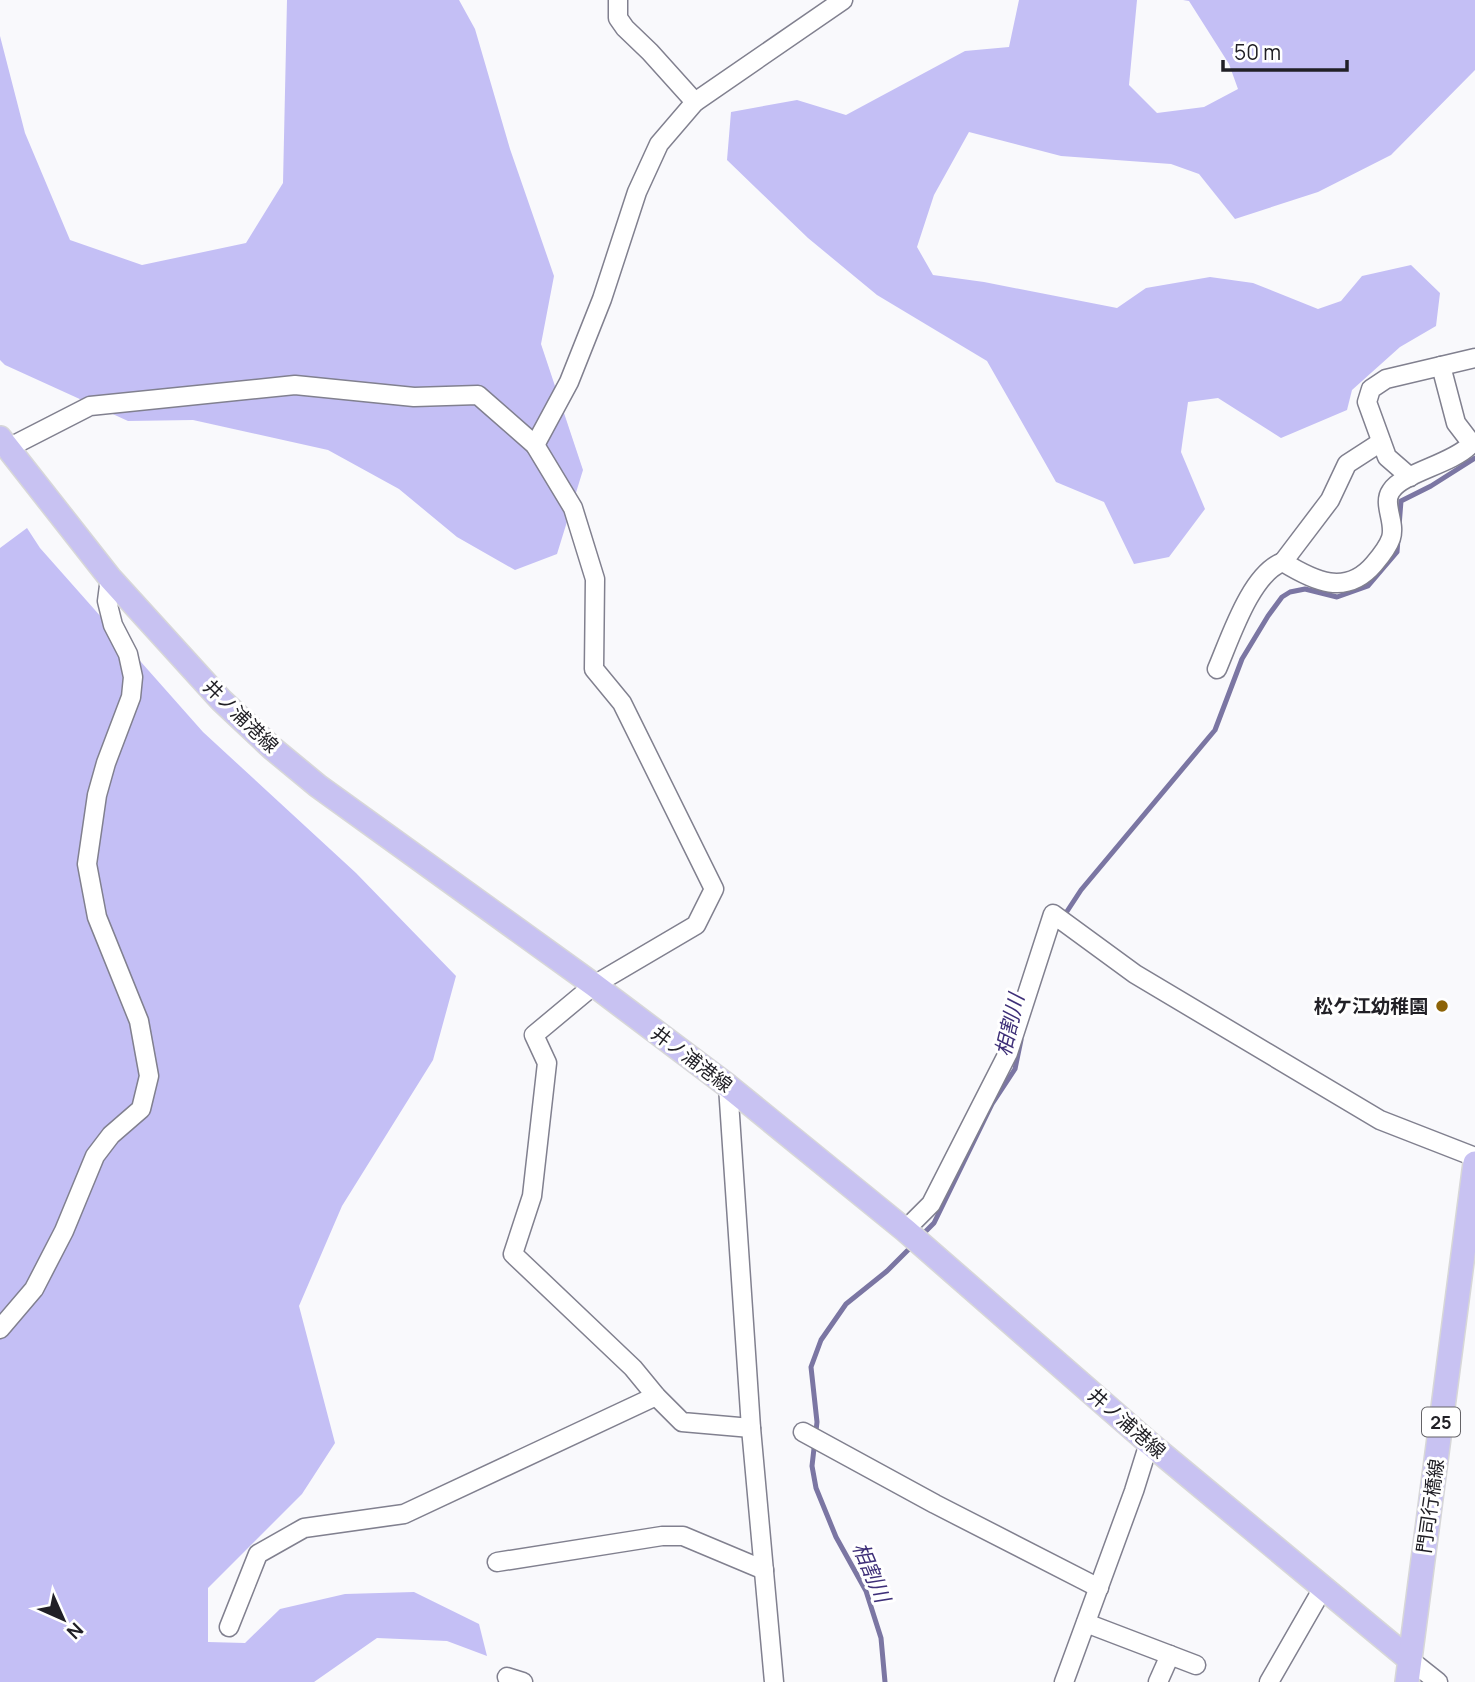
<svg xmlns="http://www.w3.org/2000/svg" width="1475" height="1682" font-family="Manrope,'Noto Sans JP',sans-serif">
  <rect width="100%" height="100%" fill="#f9f9fc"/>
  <g fill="#c4bff5">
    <path d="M287,0H459L475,29L510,149L554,276L541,344L583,470L557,554L515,570L457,537L399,489L328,450L193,420L128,421L5,365L0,360V36L25,133L70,240L142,265L246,243L283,183Z"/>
    <path d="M1019,0H1137L1129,85L1157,113L1204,107L1238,89L1229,64L1189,1L1183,0H1475V70L1391,155L1318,192L1235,219L1199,174L1171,164L1061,156L969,132L934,195L917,247L933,275L984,282L1117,308L1146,288L1210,277L1253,283L1318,309L1341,301L1362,276L1411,265L1440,293L1436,326L1400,347L1352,390L1347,410L1281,438L1218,398L1188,402L1181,452L1205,509L1169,557L1134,564L1104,502L1056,482L987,361L877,295L808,238L727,160L731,112L797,100L846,115L965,51L1009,47Z"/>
    <path d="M27,528L40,548L203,732L356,873L456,976L433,1060L342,1206L299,1306L335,1443L302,1494L208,1588V1642L245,1643L280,1609L345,1594L414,1592L479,1624L487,1656L447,1641L377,1638L314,1682H0V548Z"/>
  </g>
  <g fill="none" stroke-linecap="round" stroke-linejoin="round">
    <g stroke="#7b76a3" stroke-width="5">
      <path d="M1062,919L1081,890L1215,730L1242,659L1268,616L1282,597L1290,592L1305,589L1337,597L1368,586L1397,552L1401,501L1431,486L1475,458"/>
      <path d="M922,1235L934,1223L992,1104L1015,1069L1021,1040"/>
      <path d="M885,1682L881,1638L866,1591L836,1537L816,1488L812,1466L817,1422L811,1367L821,1340L846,1304L887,1271L913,1245"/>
    </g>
    <defs>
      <g id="minor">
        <path d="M618,0V18L625,28L650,52L695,102"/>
        <path d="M535,445L569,382L602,299L637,192L659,144L695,102L843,0"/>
        <path d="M0,448H8L90,406L295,385L414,397L478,395L535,445L573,508L595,579L594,669L622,703L714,889L696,925L594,985L534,1035L547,1063L532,1196L513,1254L633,1368L656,1396L682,1422L751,1428"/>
        <path d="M1410,477L1387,457L1367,402L1371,389L1386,379L1475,358"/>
        <path d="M1283,562L1330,500L1347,464L1381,442"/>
        <path d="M1217,669C1230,639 1251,573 1283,562C1314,581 1346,597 1374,564C1380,557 1388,547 1391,538C1396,522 1382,504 1391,491C1402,473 1451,464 1469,446V440L1456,423L1441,366"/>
        <path d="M728,1086L751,1428L774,1682"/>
        <path d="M905,1230L931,1204L1008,1053L1053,914L1135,974L1380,1120L1475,1157"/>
        <path d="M0,1329L34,1289L64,1231L95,1156L111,1135L141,1109L149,1076L139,1021L97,917L87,864L97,795L106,763L131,697L133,677L128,654L113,625L107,601L110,578"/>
        <path d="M803,1432L935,1504L1099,1588"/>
        <path d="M497,1562L662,1536H683L764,1570"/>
        <path d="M1086,1623L1196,1665"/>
        <path d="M229,1627L258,1554L304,1528L404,1514L656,1396"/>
        <path d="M1409,1659L1438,1682"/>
        <path d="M507,1677L523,1682"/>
        <path d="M1064,1682L1134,1491L1149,1443"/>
        <path d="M1158,1682L1170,1655"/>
        <path d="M1269,1682L1323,1588"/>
      </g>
      <g id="major">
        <path d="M0,438L110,578L221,700L272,748L318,786L594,985L728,1086L905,1230L1149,1443L1409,1659"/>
        <path d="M1407,1682L1475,1163"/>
      </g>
    </defs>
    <use href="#minor" stroke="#81808f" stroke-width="21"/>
    <use href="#major" stroke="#d7d7d8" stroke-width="26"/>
    <use href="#minor" stroke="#fff" stroke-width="18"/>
    <use href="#major" stroke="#c8c2f2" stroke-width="23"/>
  </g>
  <circle fill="#8d6307" stroke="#fff" stroke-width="2.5" cx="1442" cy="1006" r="7"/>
  <g text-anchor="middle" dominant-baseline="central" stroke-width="6" stroke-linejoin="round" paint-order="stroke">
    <rect fill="#fff" stroke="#646367" stroke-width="2" x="1422" y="1407.5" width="38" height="29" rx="5"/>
    <g font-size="18" font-weight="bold" fill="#212026">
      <text x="1441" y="1422">25</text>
    </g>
    <g font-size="19" fill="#212026" stroke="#fff">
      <text transform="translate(241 716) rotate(44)">井ノ浦港線</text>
      <text transform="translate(692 1059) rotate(37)">井ノ浦港線</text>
      <text transform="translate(1127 1423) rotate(41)">井ノ浦港線</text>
      <text transform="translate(1430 1506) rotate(-82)">門司行橋線</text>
    </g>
    <g font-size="19" font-weight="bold" fill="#212026" stroke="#fff" text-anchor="end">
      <text x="1428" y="1006">松ケ江幼稚園</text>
    </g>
    <g font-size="21" font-style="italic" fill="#3e2f78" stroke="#fff">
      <text transform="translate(1009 1025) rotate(-77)">相割川</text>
      <text transform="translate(872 1572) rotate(67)">相割川</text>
    </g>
  </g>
  <g transform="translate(63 1619) rotate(135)" stroke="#ffffff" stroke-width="5" paint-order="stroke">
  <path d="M0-5L12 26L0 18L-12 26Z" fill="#212026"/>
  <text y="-10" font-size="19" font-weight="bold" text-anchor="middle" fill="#212026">N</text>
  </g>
  <path d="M1223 60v10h124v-10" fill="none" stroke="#212026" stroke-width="3.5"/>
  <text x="1234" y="60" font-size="21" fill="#212026" stroke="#ffffff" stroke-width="5" paint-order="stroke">50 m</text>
</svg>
